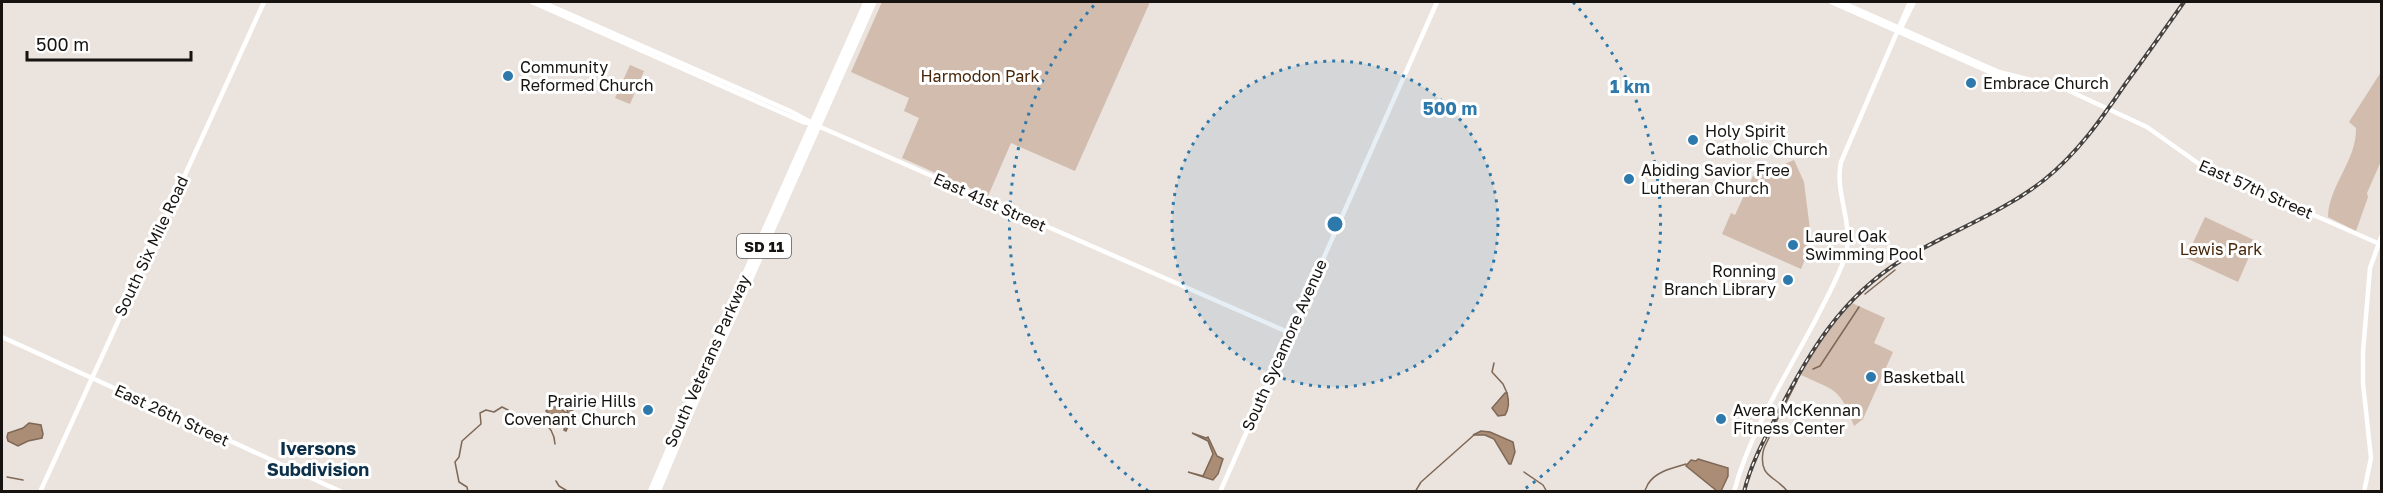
<svg xmlns="http://www.w3.org/2000/svg" width="2383" height="493" font-family="'Golos Text',sans-serif">
  <rect width="100%" height="100%" fill="#ebe3dd"/>
  <g fill="#d1bcad">
    <path d="M882,2H1150L1075,171L1011,143L988,196L902,158L919,118L904,111L909,98L851,72Z"/>
    <path d="M630,65L644,71L630,104L615,98Z"/>
    <path d="M2381,72V161L2367,193L2368,197L2356,231L2328,217C2329,185 2357,160 2356,128L2349,122Z"/>
    <path d="M1794,160L1804,182L1811,238L1809,249L1801,269L1722,234L1731,213L1735,215L1753,176L1767,172Z"/>
    <path d="M2205,217L2256,241L2238,282L2186,258Z"/>
    <path d="M1852,303L1885,318L1874,343L1893,352L1863,419L1854,426C1840,388 1836,391 1801,375L1822,339Z"/>
  </g>
  <g fill="#ab8c75" stroke="#7e6857" stroke-width="1.5">
    <path d="M1505,393H1507C1509,400 1509,409 1505,415L1498,416L1492,408Z"/>
    <path d="M558,402L574,412L566,431L564,430L567,416L562,426L546,411L550,407H558L568,414L567,410Z"/>
    <path d="M29,423L41,425L43,434L42,438L28,441L18,446L8,441L7,437L8,433L23,428Z"/>
    <path d="M1481,431L1490,432L1513,442L1515,452L1511,464H1509L1494,439L1485,435H1473Z"/>
    <path d="M1192,433L1206,438L1208,437L1217,456L1223,459L1218,474L1213,480L1188,472L1203,476L1213,454L1208,441Z"/>
    <path d="M1698,459L1728,468V476L1721,491H1717L1686,466L1691,460L1696,461Z"/>
  </g>
  <g fill="none" stroke-linecap="round" stroke-linejoin="round">
    <g stroke="#7e6857" stroke-width="1.5">
      <path d="M1865,294L1895,270"/>
      <path d="M1494,363L1492,372L1503,384L1507,393"/>
      <path d="M1813,369L1820,366L1859,307"/>
      <path d="M1524,472L1543,485L1547,492"/>
      <path d="M7,477L23,480"/>
      <path d="M556,481L559,486L569,492"/>
      <path d="M45,491L50,492"/>
      <path d="M468,492L467,487L459,482L455,462L459,457L462,441L481,424L480,413L486,410L494,412L502,407L508,410L515,416C534,411 554,424 555,444"/>
      <path d="M1415,492L1421,482L1474,435"/>
      <path d="M1644,492C1646,489 1647,486 1648,484C1656,471 1673,468 1686,464"/>
      <path d="M1788,492C1775,475 1759,478 1763,452C1764,445 1769,441 1770,434L1797,381"/>
    </g>
    <g stroke="#fff" stroke-width="4.5">
      <path d="M532,2L803,122L813,124"/>
      <path d="M542,2L790,111L818,126L1290,333"/>
      <path d="M1831,2L2001,77L2057,88"/>
      <path d="M1841,2L1999,72L2063,88L2147,127L2202,166L2382,245"/>
      <path d="M1900,30L1914,2"/>
      <path d="M2,337L342,492"/>
      <path d="M40,492L264,2"/>
      <path d="M1220,492L1437,2"/>
      <path d="M1734,492C1749,433 1788,372 1816,319C1826,299 1838,278 1845,257C1855,226 1834,193 1841,162L1910,2"/>
      <path d="M2364,492L2371,458L2363,383V352L2370,268L2382,235"/>
    </g>
    <g stroke="#fff" stroke-width="7">
      <path d="M651,492L705,365L867,2"/>
      <path d="M657,492L691,411L873,2"/>
    </g>
    <defs>
      <path id="rail" d="M1744,492C1751,463 1765,438 1778,413C1809,352 1842,297 1902,260C1949,232 2002,213 2044,180C2078,153 2102,118 2126,83C2146,56 2165,29 2184,2"/>
    </defs>
    <use href="#rail" stroke="#46423f" stroke-width="4"/>
    <use href="#rail" stroke="#fff" stroke-width="1.5" stroke-dasharray="4.5" stroke-linecap="butt"/>
  </g>
  <circle cx="1335" cy="224" r="163" fill="#2e79ac" fill-opacity=".12"/>
  <g fill="none" stroke="#2e79ac" stroke-width="3" stroke-dasharray="3 6">
    <circle cx="1335" cy="224" r="163"/>
    <path d="M1148 491A326 326 0 0 1 1097 2M1573 2A326 326 0 0 1 1522 491"/>
  </g>
  <g fill="#2e79ac" stroke="#fff" stroke-width="2">
    <circle cx="508" cy="76" r="6"/>
    <circle cx="1971" cy="83" r="6"/>
    <circle cx="1693" cy="140" r="6"/>
    <circle cx="1629" cy="179" r="6"/>
    <circle cx="1793" cy="245" r="6"/>
    <circle cx="1788" cy="280" r="6"/>
    <circle cx="1871" cy="377" r="6"/>
    <circle cx="648" cy="410" r="6"/>
    <circle cx="1721" cy="419" r="6"/>
  </g>
  <g text-anchor="middle" dominant-baseline="central" stroke-width="6" stroke-linejoin="round" paint-order="stroke">
    <rect fill="#fff" stroke="#5c5a58" stroke-width="1.5" x="737" y="234" width="54" height="24" rx="4.5"/>
    <g font-size="15" font-weight="bold" fill="#161311">
      <text x="764" y="246">SD 11</text>
    </g>
    <g font-size="16" fill="#161311" stroke="#fff" text-anchor="start">
      <text x="520" y="67">Community<tspan x="520" dy="18">Reformed Church</tspan></text>
      <text x="1983" y="83">Embrace Church</text>
      <text x="1705" y="131">Holy Spirit<tspan x="1705" dy="18">Catholic Church</tspan></text>
      <text x="1641" y="170">Abiding Savior Free<tspan x="1641" dy="18">Lutheran Church</tspan></text>
      <text x="1805" y="236">Laurel Oak<tspan x="1805" dy="18">Swimming Pool</tspan></text>
      <text x="1776" y="271" text-anchor="end">Ronning<tspan x="1776" dy="18">Branch Library</tspan></text>
      <text x="1883" y="377">Basketball</text>
      <text x="636" y="401" text-anchor="end">Prairie Hills<tspan x="636" dy="18">Covenant Church</tspan></text>
      <text x="1733" y="410">Avera McKennan<tspan x="1733" dy="18">Fitness Center</tspan></text>
    </g>
    <g font-size="16" fill="#472609" stroke="#fff">
      <text x="980" y="76">Harmodon Park</text>
      <text x="2221" y="249">Lewis Park</text>
    </g>
    <g font-size="16" fill="#161311" stroke="#fff">
      <text transform="translate(2256 189) rotate(24)">East 57th Street</text>
      <text transform="translate(990 202) rotate(24)">East 41st Street</text>
      <text transform="translate(151 246) rotate(-65)">South Six Mile Road</text>
      <text transform="translate(1284 345) rotate(-66)">South Sycamore Avenue</text>
      <text transform="translate(707 361) rotate(-66)">South Veterans Parkway</text>
      <text transform="translate(172 415) rotate(25)">East 26th Street</text>
    </g>
    <g font-size="18" font-weight="bold" fill="#0c3049" stroke="#fff">
      <text x="318" y="448">Iversons<tspan x="318" dy="21">Subdivision</tspan></text>
    </g>
  </g>
  <circle cx="1335" cy="224" r="9" fill="#2e79ac" stroke="#fff" stroke-width="3"/>
  <g font-size="18" text-anchor="middle" font-weight="bold" fill="#2e79ac" stroke="#fff" stroke-width="6" stroke-linejoin="round" paint-order="stroke">
    <text x="1630" y="93">1 km</text>
    <text x="1450" y="115">500 m</text>
  </g>
  <rect width="2383" height="493" fill="none" stroke="#161311" stroke-width="6"/>
  <path d="M27 51v9h164v-9" fill="none" stroke="#161311" stroke-width="3"/>
  <text x="36" y="51" font-size="18" fill="#161311" stroke="#ffffff" stroke-width="4.5" paint-order="stroke">500 m</text>
</svg>
